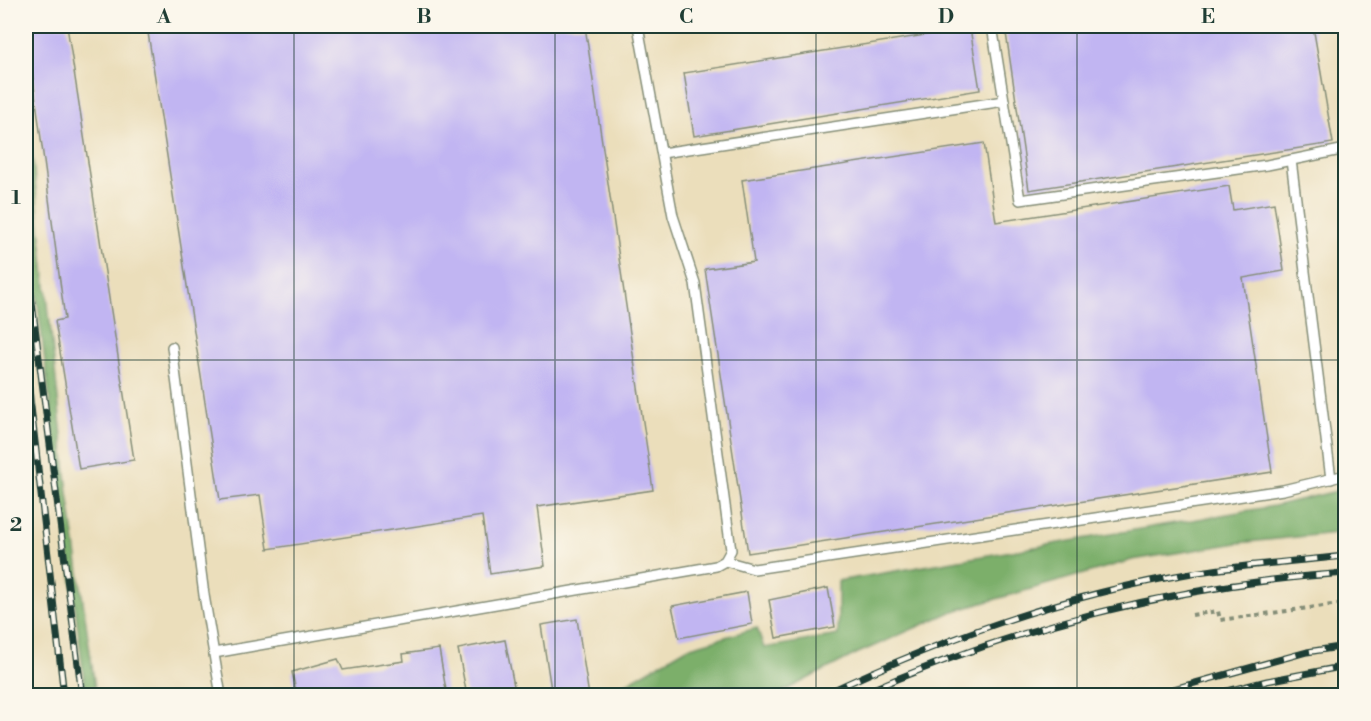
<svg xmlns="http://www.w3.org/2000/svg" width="1371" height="721" font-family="'Libre Bodoni',serif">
  <rect width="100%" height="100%" fill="#fbf7ec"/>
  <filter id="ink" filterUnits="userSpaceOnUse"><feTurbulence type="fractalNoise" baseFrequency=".0167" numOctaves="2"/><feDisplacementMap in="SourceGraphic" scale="12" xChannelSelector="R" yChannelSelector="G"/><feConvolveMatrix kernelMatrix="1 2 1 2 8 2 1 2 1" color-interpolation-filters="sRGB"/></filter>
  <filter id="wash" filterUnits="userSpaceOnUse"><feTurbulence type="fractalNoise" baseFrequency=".008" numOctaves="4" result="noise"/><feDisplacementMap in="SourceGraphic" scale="24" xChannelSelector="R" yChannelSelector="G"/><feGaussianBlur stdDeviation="1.35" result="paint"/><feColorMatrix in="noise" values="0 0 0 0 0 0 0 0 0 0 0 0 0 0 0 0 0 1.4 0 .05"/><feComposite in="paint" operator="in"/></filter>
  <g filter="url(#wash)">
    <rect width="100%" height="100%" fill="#ebdebb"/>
    <g fill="#7baf6b" stroke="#4d7650" stroke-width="1.5">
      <path d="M26,97L68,493L96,695H86L26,207Z"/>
      <path d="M1345,489V532L1238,543L1132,560L951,612L856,654L776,695H606L687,648L757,628L764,648L838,635V581L1274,506Z"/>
    </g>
    <g id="blocks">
      <g fill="#c1b5f2">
        <path d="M26,26H67L134,460L79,469L55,321L65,319Z"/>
        <path d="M147,26H585L653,490L537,507L545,566L490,574L482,516L268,549L260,495L220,500Z"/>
        <path d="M1005,26H1313L1333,143L1029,190Z"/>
        <path d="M970,28L980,90L694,136L684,73Z"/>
        <path d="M984,143L996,222L1229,186L1233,210L1274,203L1284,271L1243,278L1272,472L748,553L705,269L754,262L742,180Z"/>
        <path d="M828,588L835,627L776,638L769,600Z"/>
        <path d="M747,592L752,624L679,638L672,606Z"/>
        <path d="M577,619L589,696H552L541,625Z"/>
        <path d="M505,640L516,696H467L458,649Z"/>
        <path d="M439,649L447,696H297L292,672L338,659L343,670L404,661L403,654Z"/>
      </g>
    </g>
  </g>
  <g filter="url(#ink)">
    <use href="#blocks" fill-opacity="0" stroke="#858e78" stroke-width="1.5"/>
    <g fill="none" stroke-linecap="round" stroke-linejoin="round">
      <defs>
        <g id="service">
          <path d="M992,26L1020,200L1267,165L1346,149"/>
          <path d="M662,153L1004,101"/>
          <path d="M1291,160L1331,479"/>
          <path d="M172,347L204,595L221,696"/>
          <path d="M725,561L754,569L1283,490L1346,475"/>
          <path d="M214,653L716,566L725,561L731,550L695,283L673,216L638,26"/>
        </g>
      </defs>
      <use href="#service" stroke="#858e78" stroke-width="12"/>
      <path stroke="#858e78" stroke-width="4" stroke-dasharray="4.5 4.5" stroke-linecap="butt" d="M1192,615L1218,611L1220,620L1346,603"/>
      <use href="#service" stroke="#fff" stroke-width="9"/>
      <defs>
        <g id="rail">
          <path d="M26,256L82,696"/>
          <path d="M26,363L64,696"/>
          <path d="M821,696C938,640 1065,595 1192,573C1242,565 1295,561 1346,556"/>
          <path d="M857,696C1011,628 1178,584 1346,573"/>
          <path d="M1148,696L1307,652L1346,646"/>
          <path d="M1208,696L1267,681L1346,666"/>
        </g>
      </defs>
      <use href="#rail" stroke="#1f3d34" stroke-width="7"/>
      <use href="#rail" stroke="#fbf7ec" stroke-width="4.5" stroke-dasharray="14" stroke-linecap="butt"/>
    </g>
  </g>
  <path fill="none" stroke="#1f3d34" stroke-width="1.5" stroke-opacity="0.55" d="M294,26V696M555,26V696M816,26V696M1077,26V696M26,360H1346"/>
  <rect width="1371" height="721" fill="none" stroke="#fbf7ec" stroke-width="66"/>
  <rect x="33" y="33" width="1305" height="655" fill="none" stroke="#1f3d34" stroke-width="2"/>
  <g font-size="20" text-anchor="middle" font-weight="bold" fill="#1f3d34">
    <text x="164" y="23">A</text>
    <text x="424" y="23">B</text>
    <text x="686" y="23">C</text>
    <text x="946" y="23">D</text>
    <text x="1208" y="23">E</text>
    <text x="16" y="204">1</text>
    <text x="16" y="531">2</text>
  </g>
</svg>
